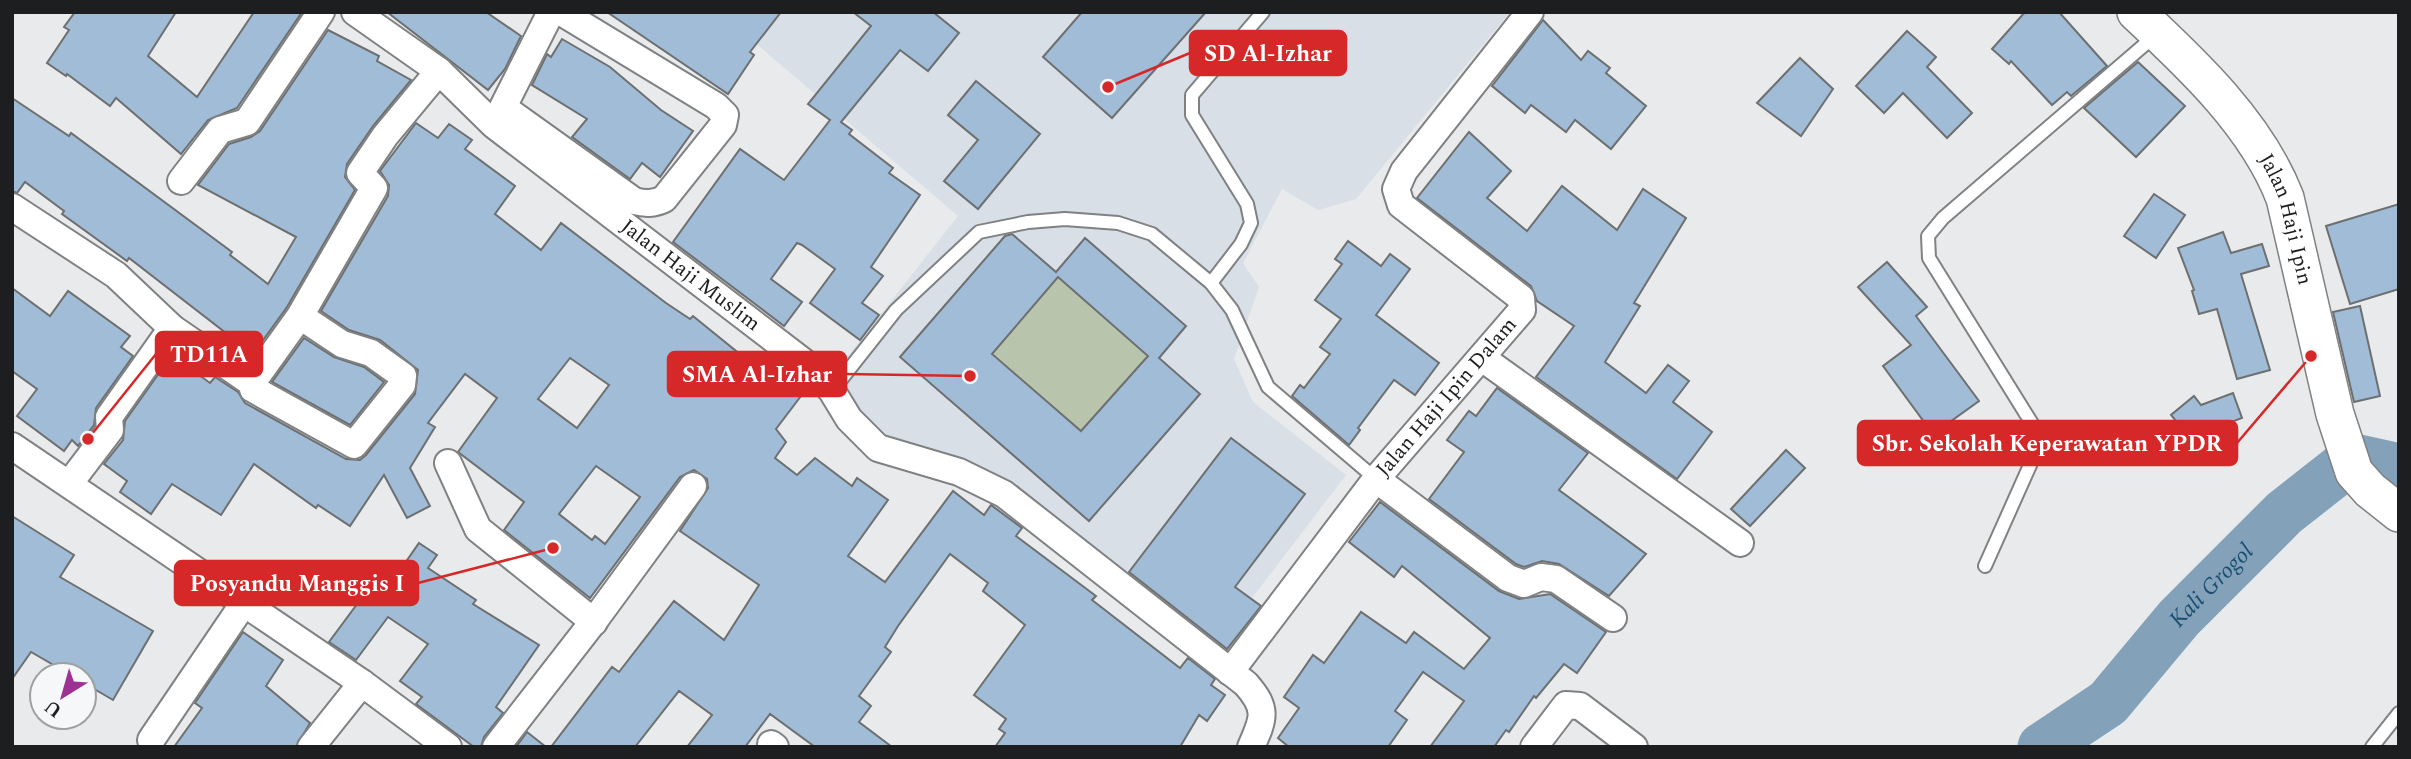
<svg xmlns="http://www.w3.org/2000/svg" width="2411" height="759" font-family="Spectral,serif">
  <rect width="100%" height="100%" fill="#e8eaeb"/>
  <path fill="#d8dfe7" d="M719,12H1510L1356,199L1318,210L1282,189L1243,263L1259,287L1234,359L1253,402L1346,475L1252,598L1225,580L1177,642L1019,495L877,454L822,389L958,216Z"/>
  <path fill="#b8c4ac" d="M1058,277L1148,356L1081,431L992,354Z"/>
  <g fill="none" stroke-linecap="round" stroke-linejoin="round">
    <path stroke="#83a1b8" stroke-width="49" id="s1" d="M2042,747L2108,703L2179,618L2284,513L2354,458L2399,468"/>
  </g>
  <g fill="#a0bcd6" stroke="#6d6f70" stroke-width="2" fill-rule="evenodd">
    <path d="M75,12H176L148,56L197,97L254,12H302L237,108L208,120L181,154L116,98L110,106L67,74L66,76L47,63L69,30L64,27Z"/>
    <path d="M387,12H486L521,36L505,69L488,90Z"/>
    <path d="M607,12H781L750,52L754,55L728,94Z"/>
    <path d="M853,12H933L959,33L928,71L900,50L841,122L852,130L849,134L893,168L889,173L920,195L871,267L883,276L862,303L879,315L860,340L810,303L835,269L802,245L797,243L771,279L802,302L784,326L673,242L740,149L784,180L830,120L808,104L871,26Z"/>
    <path d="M1082,12H1206L1112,118L1043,57Z"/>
    <path d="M2025,12H2059L2107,66L2071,96L2067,92L2052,105L2011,61L2009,64L1992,49Z"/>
    <path d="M1543,20L1581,60L1588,51L1610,68L1606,73L1646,106L1611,149L1575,120L1566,132L1531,105L1525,113L1492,86Z"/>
    <path d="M328,30L379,56L377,61L411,80L373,126L347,164L345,177L355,190L287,307L248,361L234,351L240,344L129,258L127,261L62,214L64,211L25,182L17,193L12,191V98L69,136L71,133L232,252L230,255L268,284L296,237L198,185L229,144L251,137L260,131Z"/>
    <path d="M1907,31L1936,57L1927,67L1972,113L1947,138L1903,93L1884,113L1856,86Z"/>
    <path d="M562,39L610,67L661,110L693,131L660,177L642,163L630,179L572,137L587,119L532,85L547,54L551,57Z"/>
    <path d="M1800,58L1833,89L1801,136L1757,103Z"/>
    <path d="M2138,62L2185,106L2136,157L2084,108Z"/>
    <path d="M976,81L1040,134L978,209L944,181L978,140L948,115Z"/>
    <path d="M416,123L438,138L449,124L472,140L465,149L515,186L495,214L541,250L561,223L666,303L690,319L693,316L778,385L782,381L801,396L776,429L786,442L775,458L797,475L815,458L852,486L857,478L888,500L848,556L885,582L953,491L984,515L991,505L1022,528L1016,536L1096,596L1092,600L1180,668L1188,658L1215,679L1211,685L1225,695L1207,721L1199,715L1180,747H995L1005,733L999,729L1006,719L974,695L1025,625L983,591L988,583L950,554L898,626L885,647L891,652L859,696L871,706L859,722L892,747H815L770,714L745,747H687L712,715L679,691L635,747H551L612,667L619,672L674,601L724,640L759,585L680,531L708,488L707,479L694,470L680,477L590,598L504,530L524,502L458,452L497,398L465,374L428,423L435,427L410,468L430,506L407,518L384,475L350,526L318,505L316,508L254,464L221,515L172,484L151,514L120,492L127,481L104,464L123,440L125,421L172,355L210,383L215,377L238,392L245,403L346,459L360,460L366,455L415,394L418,370L380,340L349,330L321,311L388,196L389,185L380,171ZM570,358L609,385L577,428L538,399ZM596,466L640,497L605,544L595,536L592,540L559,514Z"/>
    <path d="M1469,132L1511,171L1487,198L1527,231L1562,186L1617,230L1643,189L1686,218L1634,303L1640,306L1605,362L1646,393L1668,365L1689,381L1673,402L1712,432L1677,479L1536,377L1574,326L1537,301L1531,286L1417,198Z"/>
    <path d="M2154,194L2185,215L2156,258L2124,236Z"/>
    <path d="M2399,204V289L2350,304L2326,226Z"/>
    <path d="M2223,232L2231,253L2262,244L2269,266L2241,274L2270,370L2237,379L2217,309L2199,314L2192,291L2194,290L2178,248Z"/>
    <path d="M1012,234L1056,272L1085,238L1186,326L1159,358L1200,394L1089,521L900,357L1005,236ZM1058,277L1148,356L1081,431L992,354Z"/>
    <path d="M1348,241L1381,266L1390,254L1410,269L1376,315L1439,363L1415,395L1394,380L1358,428L1360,430L1349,445L1292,396L1300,385L1304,388L1330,354L1320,347L1341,319L1315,300L1342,264L1335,259Z"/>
    <path d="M1887,262L1927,307L1916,316L1979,401L1933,434L1883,366L1911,345L1858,287Z"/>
    <path d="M12,288L50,316L68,291L130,336L121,347L133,356L96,408L94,425L78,446L72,440L64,451L17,416L37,389L12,371Z"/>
    <path d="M2360,306L2380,396L2354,402L2333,312Z"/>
    <path d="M304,338L334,357L364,367L384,382L350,425L272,382Z"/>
    <path d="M1497,388L1588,453L1559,490L1646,554L1609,596L1559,564L1542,561L1524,567L1516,564L1429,499L1464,452L1447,440L1469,411L1476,416Z"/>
    <path d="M2233,393L2242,418L2226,424L2197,447L2171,415L2194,396L2201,405Z"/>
    <path d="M1231,438L1305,494L1235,587L1261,606L1227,649L1129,572Z"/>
    <path d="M1786,450L1805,468L1750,526L1731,509Z"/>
    <path d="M1380,502L1499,591L1519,599L1550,594L1606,632L1577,673L1564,664L1536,698L1534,696L1509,732L1506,730L1494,747H1430L1464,701L1423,672L1395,711L1407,720L1388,747H1289L1278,738L1299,708L1284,697L1313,655L1324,663L1361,612L1406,643L1414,632L1464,669L1490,638L1402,566L1394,577L1349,542Z"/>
    <path d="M12,516L74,555L60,577L153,631L113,700L84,683V675H71L31,652L12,679Z"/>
    <path d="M419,543L437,555L428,568L476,600L473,604L539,645L496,707L503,713L484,737L481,747H474L416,704L422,697L400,681L428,644L388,617L356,660L329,642L366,592L371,595L386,570L396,576Z"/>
    <path d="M243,632L283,660L266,686L310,723L296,747H174L202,708L195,703Z"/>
    <path d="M527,732L546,747H516Z"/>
  </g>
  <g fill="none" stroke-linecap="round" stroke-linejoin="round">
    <defs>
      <g id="lane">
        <path d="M1211,283L1241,244L1251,223L1247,204L1192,115V95L1263,12"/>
        <path d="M832,391L896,310L979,232L1028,222L1065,219L1118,223L1152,234L1211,283L1232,310L1268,387L1376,479"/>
        <path d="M1985,566L2039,445L2036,430L1929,258L1928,236L1943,218L2157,34"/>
        <path d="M2372,747L2399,713"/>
      </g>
      <g id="street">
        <path id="s2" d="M355,12L439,71L494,125L814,370L832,391L849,419L878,448L959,472L1004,494L1246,684C1268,709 1264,718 1251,747"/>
        <path d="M504,108L634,201C646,204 653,204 664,199L723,125L725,115L716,106L561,12"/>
        <path d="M495,123L551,12"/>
        <path d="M181,181L220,130L247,122L321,12"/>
        <path d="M12,207L116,275L172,328L252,383"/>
        <path d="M300,316L342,344L371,353L403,376L402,385L354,445L253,389L252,383L300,316L374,188L360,173L385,136L439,71"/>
        <path d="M1482,358L1740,543"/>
        <path d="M12,446L362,683L448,747"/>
        <path d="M448,463L478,529L594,622"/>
        <path d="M1376,479L1508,578L1524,584L1541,577L1556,579L1613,618"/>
        <path d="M69,484L110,430L109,417L172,328"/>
        <path id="s3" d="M1230,672L1376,479L1522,310L1521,298L1401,205L1396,189L1404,171L1530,12"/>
        <path d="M151,740L244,603"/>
        <path d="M771,744L775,747"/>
        <path d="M311,747L362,683"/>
        <path d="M496,747L597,617L693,486"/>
        <path d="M1534,747L1566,705L1580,706L1634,747"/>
      </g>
      <g id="secondary">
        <path id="s4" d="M2136,12C2192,64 2257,125 2285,198L2335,414L2354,472L2370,490L2399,513"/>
      </g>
    </defs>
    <use href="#lane" stroke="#7f8182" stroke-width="16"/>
    <use href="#street" stroke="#7f8182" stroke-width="30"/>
    <use href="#secondary" stroke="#7f8182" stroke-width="40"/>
    <use href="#lane" stroke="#fff" stroke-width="12"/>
    <use href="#street" stroke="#fff" stroke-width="26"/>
    <use href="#secondary" stroke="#fff" stroke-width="37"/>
  </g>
  <g text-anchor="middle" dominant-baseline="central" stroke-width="5" stroke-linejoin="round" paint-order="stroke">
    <g font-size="21" fill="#1d1e1f" stroke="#f5f7f9">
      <text stroke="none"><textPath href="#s4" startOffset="261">Jalan Haji Ipin</textPath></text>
      <text stroke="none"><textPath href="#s2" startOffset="427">Jalan Haji Muslim</textPath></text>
      <text stroke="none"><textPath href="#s3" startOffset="350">Jalan Haji Ipin Dalam</textPath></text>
    </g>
    <g font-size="23" font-style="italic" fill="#1b4f71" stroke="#f5f7f9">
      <text stroke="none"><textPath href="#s1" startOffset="236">Kali Grogol</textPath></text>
    </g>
  </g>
  <path fill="none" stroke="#d62828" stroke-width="2.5" d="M1108 87L1190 53M88 439L156 354M970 376L846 374M2311 356L2237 443M553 548L418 583"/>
  <g fill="#d62828" stroke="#f5f7f9" stroke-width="2.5">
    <circle cx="1108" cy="87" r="7"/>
    <circle cx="88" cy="439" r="7"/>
    <circle cx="970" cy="376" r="7"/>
    <circle cx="2311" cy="356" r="7"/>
    <circle cx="553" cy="548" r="7"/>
  </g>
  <g fill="#d62828" stroke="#d62828" stroke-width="2.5">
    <rect x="1190" y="31" width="156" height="44" rx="7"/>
    <rect x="156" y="332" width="106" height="44" rx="7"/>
    <rect x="668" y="352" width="178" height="44" rx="7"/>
    <rect x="1858" y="421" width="379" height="44" rx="7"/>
    <rect x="175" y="561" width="243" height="44" rx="7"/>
  </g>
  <g font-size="23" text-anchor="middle" font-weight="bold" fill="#fff">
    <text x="1268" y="61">SD Al-Izhar</text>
    <text x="209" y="362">TD11A</text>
    <text x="757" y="382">SMA Al-Izhar</text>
    <text x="2047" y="451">Sbr. Sekolah Keperawatan YPDR</text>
    <text x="297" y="591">Posyandu Manggis I</text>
  </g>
  <rect width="2411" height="759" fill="none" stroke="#1d1e1f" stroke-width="28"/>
  <g transform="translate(63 696) rotate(217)"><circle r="33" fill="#f5f7f9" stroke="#9fa0a2" stroke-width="2"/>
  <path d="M0-5L12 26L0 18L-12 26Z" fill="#9e3293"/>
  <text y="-10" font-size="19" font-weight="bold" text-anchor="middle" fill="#1d1e1f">U</text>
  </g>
</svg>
